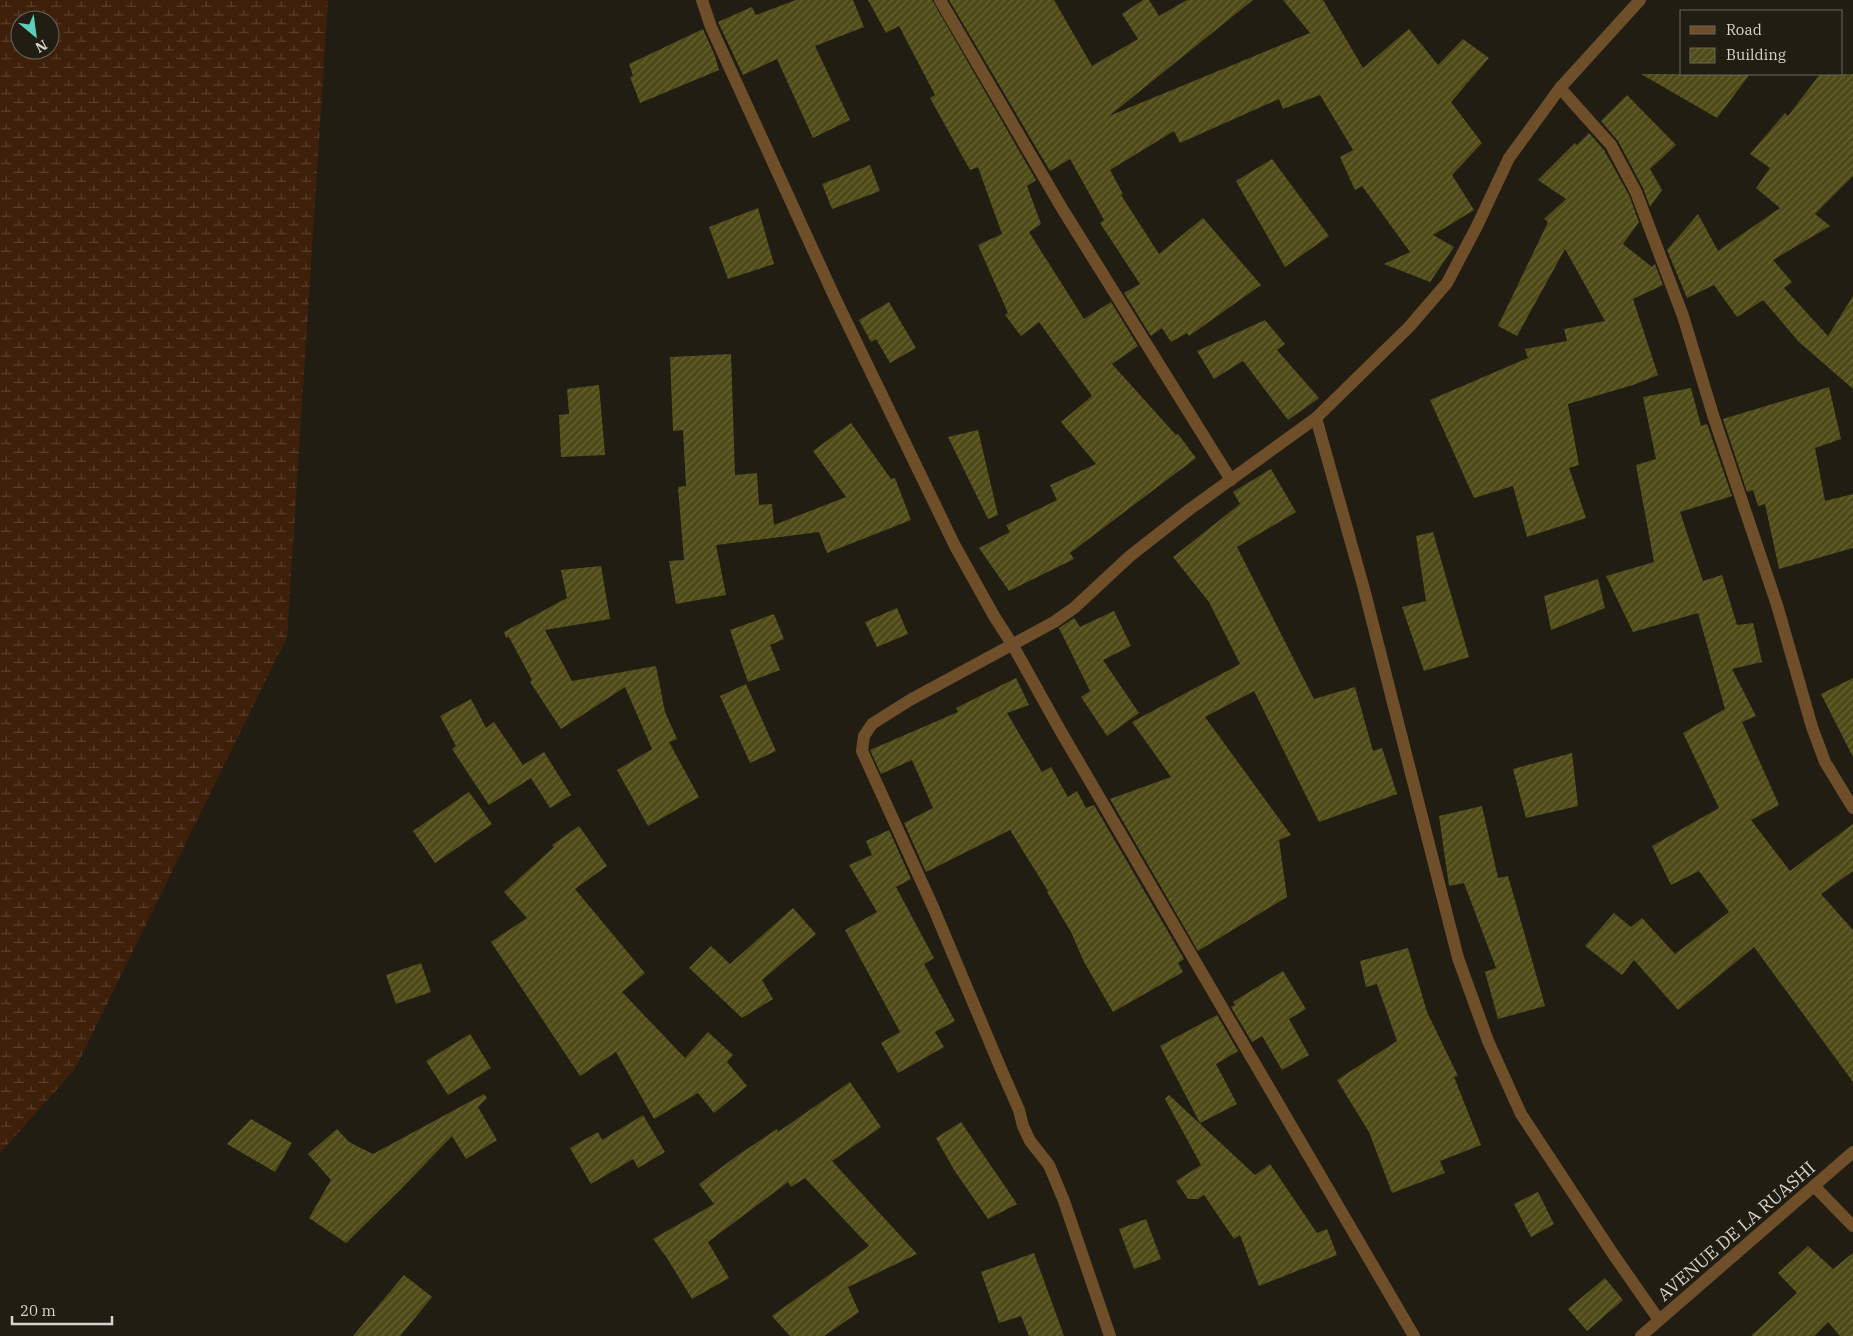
<svg xmlns="http://www.w3.org/2000/svg" width="1853" height="1336" font-family="'IBM Plex Serif',serif">
  <defs>
    <pattern id="wetland-marsh" width="20" height="14" patternUnits="userSpaceOnUse" patternTransform="scale(1.25)"><rect width="20" height="14" fill="#3e1f09"/><path d="M1 5h8M5 5V1M11 12h8M15 12V8" fill="none" stroke="#593f2c"/></pattern>
    <pattern id="building-hatch" width="6" height="6" patternUnits="userSpaceOnUse" patternTransform="scale(1.25)"><rect width="6" height="6" fill="#4e4b18"/><path d="M-1 1l2-2M0 6l6-6M5 7l2-2" fill="none" stroke="#676438"/></pattern>
  </defs>
  <rect width="100%" height="100%" fill="#211d12"/>
  <path fill="url(#wetland-marsh)" fill-rule="evenodd" d="M0,0H328L287,637L75,1069L0,1153ZM20,20H50V50H20Z"/>
  <g fill="url(#building-hatch)">
    <path d="M796,0H853L864,27L815,46L850,120L813,138L777,59L743,75L718,22L752,7L756,15Z"/>
    <path d="M868,0H932L1036,180L1027,186L1041,224L1029,232L1084,319L1111,302L1138,346L1112,364L1176,435L1178,434L1196,458L1070,553L1074,559L1009,591L979,548L1010,532L1006,525L1057,500L1050,485L1096,464L1061,422L1092,396L1039,322L1021,336L1005,315L1008,313L978,245L1002,234L978,167L970,170L930,98L935,95L899,26L886,33Z"/>
    <path d="M949,0H1054L1092,66L1138,39L1122,14L1143,0H1149L1159,16L1187,0H1253L1109,116L1310,33L1283,0H1323L1363,68L1409,29L1438,65L1463,39L1489,58L1451,102L1482,143L1452,175L1474,210L1433,235L1454,247L1430,282L1384,264L1410,252L1362,186L1355,190L1340,157L1353,150L1320,95L1283,109L1279,99L1180,143L1174,131L1110,170L1123,194L1121,195L1159,254L1203,218L1261,285L1189,336L1187,333L1171,342L1162,328L1151,336L1124,293L1140,284L1100,223L1104,220L1070,159L1050,171Z"/>
    <path d="M703,29L715,56L719,70L640,103L630,77L633,76L629,64Z"/>
    <path d="M1641,74H1750L1717,118Z"/>
    <path d="M1820,74H1853V176L1815,214L1830,226L1773,260L1792,282L1784,288L1828,336L1853,296V389L1799,342L1763,300L1737,317L1714,285L1687,298L1667,250L1698,214L1718,251L1780,208L1756,188L1770,168L1750,154L1785,113L1788,116Z"/>
    <path d="M1627,95L1676,145L1650,169L1662,190L1650,207L1643,188L1618,141L1601,121Z"/>
    <path d="M1589,133L1604,150L1629,195L1639,222L1623,244L1652,267L1655,264L1663,285L1633,299L1658,375L1633,385L1568,404L1579,465L1569,468L1586,518L1527,537L1513,486L1474,498L1430,400L1528,358L1525,349L1567,341L1564,329L1605,321L1565,249L1517,336L1498,326L1548,222L1544,219L1566,199L1538,180L1575,143L1577,145Z"/>
    <path d="M1272,159L1329,236L1285,267L1236,181Z"/>
    <path d="M870,165L880,191L832,209L822,184Z"/>
    <path d="M758,208L774,264L728,279L709,227Z"/>
    <path d="M889,302L916,348L890,363L876,339L871,342L859,320Z"/>
    <path d="M1265,320L1285,344L1277,350L1319,398L1288,420L1243,361L1214,379L1197,351Z"/>
    <path d="M731,354L735,475L757,473L759,505L772,504L774,525L846,497L813,451L851,423L891,479L895,478L911,520L827,553L819,532L716,545L726,595L676,604L669,561L684,560L678,487L686,486L683,430L673,431L670,357Z"/>
    <path d="M599,385L605,455L561,457L559,415L569,414L567,389Z"/>
    <path d="M1829,387L1841,439L1815,448L1825,501L1853,494V548L1779,569L1765,504L1758,506L1753,490L1747,492L1723,419Z"/>
    <path d="M1691,388L1701,426L1707,424L1732,496L1680,512L1703,581L1722,575L1737,625L1753,623L1762,662L1732,669L1756,716L1742,722L1779,805L1751,820L1790,871L1853,824V871L1821,894L1853,930V1082L1754,947L1678,1010L1634,960L1622,975L1585,946L1614,913L1631,927L1642,918L1675,954L1729,912L1699,871L1671,885L1652,846L1719,808L1683,733L1725,709L1698,613L1633,632L1606,576L1654,562L1636,465L1656,459L1643,397Z"/>
    <path d="M978,430L998,515L988,519L948,437Z"/>
    <path d="M1271,469L1296,512L1237,547L1314,699L1355,687L1373,751L1382,748L1397,794L1319,822L1254,691L1205,717L1291,835L1279,840L1287,897L1198,951L1110,799L1171,777L1132,722L1240,664L1209,602L1173,557L1240,504L1233,492Z"/>
    <path d="M1433,532L1469,657L1424,671L1402,607L1426,601L1416,536Z"/>
    <path d="M601,566L610,619L545,630L572,681L656,666L665,712L677,739L669,742L699,797L648,826L617,770L652,749L625,687L561,729L530,682L532,680L509,637L506,638L504,632L567,598L561,570Z"/>
    <path d="M1598,579L1605,608L1551,630L1544,596Z"/>
    <path d="M897,608L908,634L877,647L865,622Z"/>
    <path d="M1114,611L1131,646L1103,660L1139,713L1107,736L1081,697L1090,691L1059,628L1074,618L1080,627Z"/>
    <path d="M774,614L784,639L770,645L780,670L748,682L730,630Z"/>
    <path d="M1016,678L1029,705L1007,713L1042,772L1051,767L1068,797L1077,791L1086,808L1094,805L1184,959L1178,963L1183,972L1113,1012L1084,962L1071,932L1047,892L1048,891L1010,830L926,872L904,823L933,808L912,760L881,774L870,750L958,712L956,708Z"/>
    <path d="M1853,678V757L1821,694Z"/>
    <path d="M746,684L776,751L750,763L720,696Z"/>
    <path d="M471,699L486,728L494,722L523,765L544,752L571,795L550,808L531,778L489,805L452,749L456,746L440,716Z"/>
    <path d="M1572,753L1578,806L1526,818L1513,769Z"/>
    <path d="M469,792L492,824L435,863L413,831Z"/>
    <path d="M1482,806L1498,878L1508,876L1545,1006L1498,1019L1485,972L1496,968L1464,883L1449,886L1439,816Z"/>
    <path d="M579,826L607,866L575,889L645,973L622,992L685,1058L708,1032L733,1055L727,1062L747,1086L714,1113L698,1093L654,1119L616,1052L580,1076L491,942L527,918L504,892L554,847L552,845Z"/>
    <path d="M889,830L911,879L896,887L934,958L924,964L955,1021L935,1032L944,1047L898,1073L881,1043L900,1032L845,930L877,912L849,865L872,855L866,841Z"/>
    <path d="M793,908L816,934L762,980L773,999L742,1018L689,968L711,946L730,964Z"/>
    <path d="M1408,948L1427,1012L1458,1076L1454,1077L1481,1145L1440,1161L1445,1173L1392,1193L1369,1132L1337,1080L1397,1041L1377,984L1366,987L1360,961Z"/>
    <path d="M421,963L431,992L396,1004L386,975Z"/>
    <path d="M1283,971L1306,1009L1289,1019L1309,1055L1282,1070L1262,1036L1252,1042L1231,1007L1235,1005L1233,1002Z"/>
    <path d="M1217,1015L1238,1051L1216,1064L1237,1104L1200,1123L1160,1046Z"/>
    <path d="M470,1034L491,1068L448,1095L426,1061Z"/>
    <path d="M850,1082L881,1127L832,1161L917,1254L848,1287L859,1312L824,1336H790L772,1316L869,1246L805,1178L791,1187L788,1182L708,1242L729,1278L692,1299L667,1258L653,1239L714,1204L699,1184L738,1155L777,1129L778,1132Z"/>
    <path d="M484,1094L487,1098L478,1107L497,1140L466,1159L452,1136L400,1190L346,1243L309,1218L331,1180L308,1154L337,1129L349,1142L373,1154Z"/>
    <path d="M1169,1095L1255,1175L1270,1164L1317,1233L1327,1229L1337,1255L1259,1286L1240,1235L1234,1239L1204,1195L1198,1199H1188L1176,1181L1201,1165L1165,1099Z"/>
    <path d="M643,1115L665,1152L638,1168L633,1159L591,1184L570,1148L598,1132L602,1140Z"/>
    <path d="M251,1119L292,1143L275,1172L227,1144Z"/>
    <path d="M961,1122L1017,1204L988,1219L954,1170L936,1138Z"/>
    <path d="M1538,1192L1554,1224L1531,1237L1514,1204Z"/>
    <path d="M1146,1219L1161,1259L1134,1269L1119,1229Z"/>
    <path d="M1808,1246L1833,1269L1853,1253V1336H1840L1828,1322L1814,1336H1751L1797,1293L1778,1273Z"/>
    <path d="M1034,1253L1064,1336H1029L1021,1316L999,1323L981,1272Z"/>
    <path d="M404,1275L432,1297L400,1336H353Z"/>
    <path d="M1605,1278L1623,1300L1587,1331L1568,1309Z"/>
  </g>
  <g fill="none" stroke-linecap="round" stroke-linejoin="round">
    <g stroke="#6e4f2a" stroke-width="12">
      <path d="M702,0L711,27L835,298L955,546L994,616L1012,644L1060,730L1414,1336"/>
      <path d="M940,0L1063,210L1231,480"/>
      <path d="M1560,88L1611,145L1636,192L1683,316L1713,415L1777,605L1812,727L1825,762L1853,808"/>
      <path d="M1316,418L1364,589L1458,958L1488,1041L1521,1114L1613,1254L1659,1320"/>
      <path d="M1814,1186L1853,1226"/>
      <path d="M1110,1336L1064,1201L1049,1165L1030,1141L1023,1126L1019,1110L1001,1069L933,907L862,751L864,736L872,724L910,700L1054,622L1074,608L1130,556L1190,509L1316,418L1409,327L1447,283L1477,226L1509,158L1560,88L1640,0"/>
      <path d="M1641,1336L1853,1152"/>
    </g>
  </g>
  <g text-anchor="middle" dominant-baseline="central" stroke-width="4" stroke-linejoin="round" paint-order="stroke">
    <g font-size="18" fill="#d7d4cd" stroke="#211d12">
      <text transform="translate(1736 1231) rotate(-41)">AVENUE DE LA RUASHI</text>
    </g>
  </g>
  <rect x="1680" y="10" width="162" height="65" fill="#211d12" stroke="#6a665d"/>
  <rect x="1690" y="26" width="25" height="8" fill="#6e4f2a" stroke="#6a665d"/>
  <text x="1726" y="35" font-size="15" fill="#d7d4cd">Road</text>
  <rect x="1690" y="48" width="25" height="15" fill="url(#building-hatch)" stroke="#6a665d"/>
  <text x="1726" y="60" font-size="15" fill="#d7d4cd">Building</text>
  <g transform="translate(35 35) rotate(151)"><circle r="24" fill="#211d12" stroke="#6a665d"/>
  <path d="M0-4L9 19L0 12L-9 19Z" fill="#5dceb9"/>
  <text y="-8" font-size="14" font-weight="bold" text-anchor="middle" fill="#d7d4cd">N</text>
  </g>
  <path d="M12 1316v8h100v-8" fill="none" stroke="#d7d4cd" stroke-width="2.5"/>
  <text x="20" y="1316" font-size="15" fill="#d7d4cd" stroke="#211d12" stroke-width="4" paint-order="stroke">20 m</text>
</svg>
